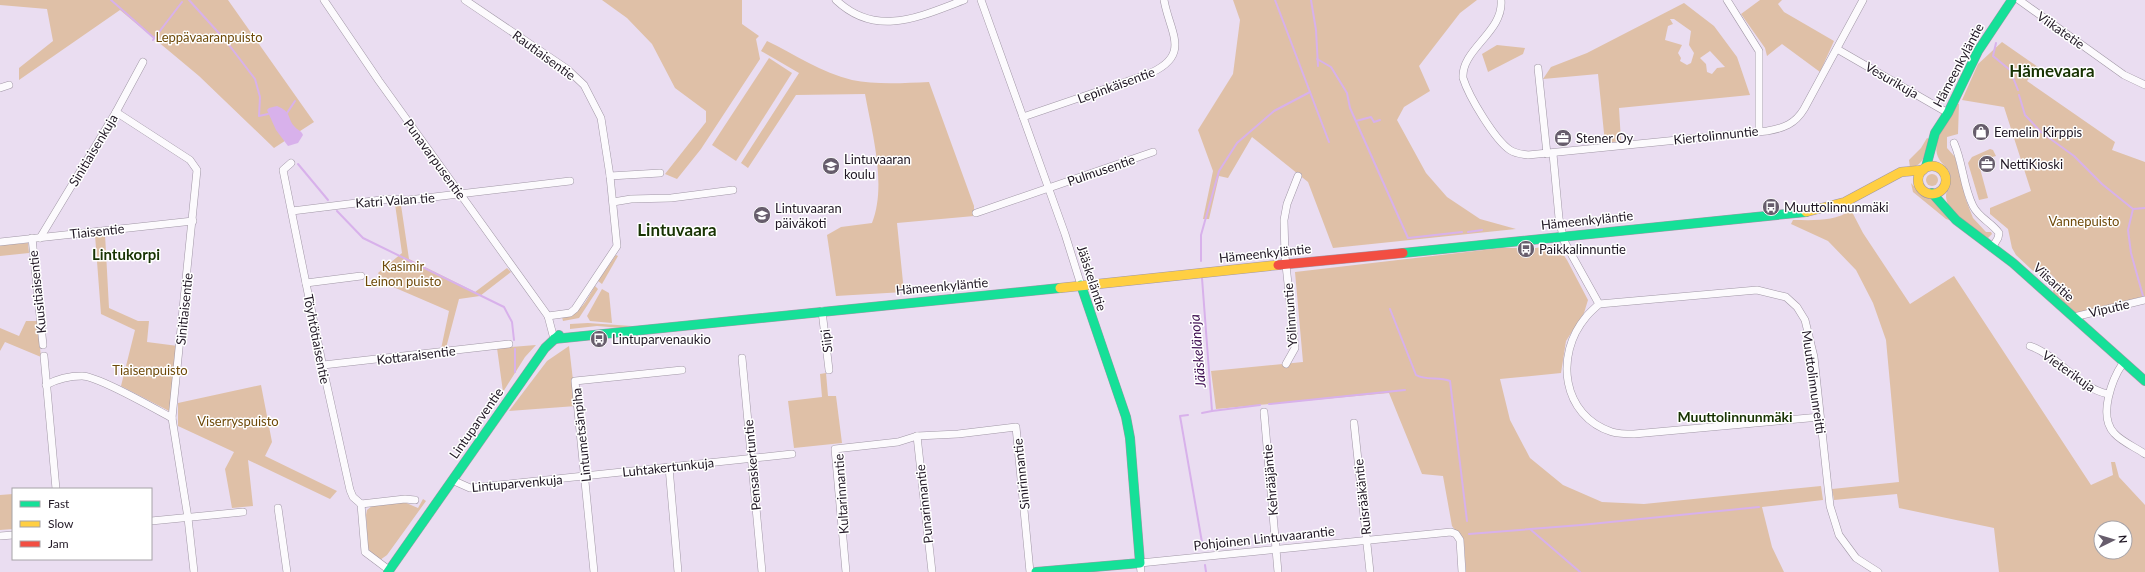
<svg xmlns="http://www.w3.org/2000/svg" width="2145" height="572" font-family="Lato,sans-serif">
  <rect width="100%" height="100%" fill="#eaddf1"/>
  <g fill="#dfc0a7" fill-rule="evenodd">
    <path d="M0,0H228L314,122L274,148L199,76L120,10L19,80V68L53,41L47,9L0,5Z"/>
    <path d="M602,0H742V24L759,36L756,39L760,59L701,149L677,179L665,174L706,122V111L675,88L652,44L627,18Z"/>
    <path d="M1233,0H1477L1460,13L1419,66L1430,91L1404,107L1397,120L1426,173L1447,197L1480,219L1516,229L1333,248L1308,182L1252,137L1228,178L1219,176L1209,219H1203L1213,171L1198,130L1233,74L1240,20Z"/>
    <path d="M1760,0H1782L1778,4L1784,12L1834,41L1820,72L1782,44L1767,56L1765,48L1741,14Z"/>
    <path d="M1684,3L1714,26L1737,57L1750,95L1619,108L1621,141L1605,143L1598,74L1543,79L1551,67L1587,53ZM1670,19H1674L1691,31L1689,45L1694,53L1691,63L1687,65L1680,61L1681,58L1678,53L1682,45L1665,40L1668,26L1673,24ZM1710,51L1725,67L1717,68L1712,74L1707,72L1706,64L1700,58Z"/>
    <path d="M767,41C794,54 822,73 852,80C875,85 905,83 929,82L974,206V216L897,223L904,292L836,296L827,235L841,227L872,223C887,185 872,133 865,94L796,95L748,168L741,163L799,73L761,51Z"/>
    <path d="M2002,42L2038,67L2027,81L2115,142L2112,150L2145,162V296L2074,314L2054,295L2053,292L2055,278L2046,270L2040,274L2032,270L2016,255L2012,248L2008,229L1990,214V208L2031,191L2004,107L1962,100L1978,64Z"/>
    <path d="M1497,45L1525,48L1523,54L1488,72L1482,54Z"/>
    <path d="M769,58L792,73L736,161L712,145Z"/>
    <path d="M1956,103L1959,104L1958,134L1947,137V148L1955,157L1966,200L1973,218L1986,232H1991L1992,234L1987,239C1975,230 1945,212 1946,195C1947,188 1952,183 1950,174C1948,167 1941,164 1938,157C1931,140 1949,117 1956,103Z"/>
    <path d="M1927,138L1929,139C1925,153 1925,165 1910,168L1909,160L1921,148Z"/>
    <path d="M1990,149L1993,150L1996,156L1978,161L1988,198L1979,200L1968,163L1972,157Z"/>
    <circle cx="1932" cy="180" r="6"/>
    <path d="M1911,183L1922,195L1933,200L1952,221L1946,219L1913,192Z"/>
    <path d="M395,204L401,205L409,259L475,292L507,268L511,272L480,296L459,299L446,348L441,349L449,311L384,283L378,273L402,253Z"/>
    <path d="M1851,210L1863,233L1910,304L1954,276L2091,485L2113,475L2111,462H2115L2119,477L2145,505V572H1999L1994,528L1899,508L1897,494L1834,500L1832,489L1899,482L1886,340L1873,303L1856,270L1828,241L1791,224L1793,220C1813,220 1834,222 1851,210ZM2101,528H2125V552H2101Z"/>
    <path d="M105,234L109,308L138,321H149L147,342L178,346L171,412L121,386L135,330L101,314L95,235Z"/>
    <path d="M28,243L29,253L0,256V245Z"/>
    <path d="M1556,244L1567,260L1588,300L1584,313L1566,341L1561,373L1500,379L1510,420L1530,458L1563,485L1602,502L1644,504L1821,486L1823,500L1762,507L1772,547L1784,572H1466L1464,542L1452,526L1443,476L1422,474L1389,393L1216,409L1211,371L1303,362L1295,272L1501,248H1536Z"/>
    <path d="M616,255L618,256L602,284L598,281Z"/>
    <path d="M595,286L598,289L579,318L563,321L562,317C583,311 584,304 595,286Z"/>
    <path d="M602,289L609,293L612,323L590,321L587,316Z"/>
    <path d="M26,321H37L41,357L5,342L0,351V328L19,336Z"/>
    <path d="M588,323L632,326L621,328L597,326L570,329V324Z"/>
    <path d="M536,345L525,357L503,392L497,348Z"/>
    <path d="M569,346L576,406L509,411L547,361Z"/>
    <path d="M826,373L828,396H836L842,443L794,448L788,401L822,397L820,374Z"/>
    <path d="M261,385L272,442L265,456L337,491L330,499L248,460L253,506L232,508L225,469L234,452L178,426V403Z"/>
    <path d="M13,494V529L0,530V495Z"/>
    <path d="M423,499L426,501L387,555L380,560L372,554L368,548L366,515L367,510L373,505L404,502L418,508Z"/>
  </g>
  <path fill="#d8b1eb" d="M277,106C292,112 287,118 294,126C297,130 301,130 303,135L298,143L288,146L276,130L267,110L269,108Z"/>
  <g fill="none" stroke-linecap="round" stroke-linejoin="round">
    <g stroke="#d8b1eb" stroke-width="2">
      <path d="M111,0L154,38"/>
      <path d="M189,0L226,41L255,79L260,97L259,116L268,114"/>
      <path d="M1275,0L1329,142"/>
      <path d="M1311,0L1316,30L1318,66"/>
      <path d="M153,40L182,2"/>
      <path d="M1996,43L1993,56L2010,70L2018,90"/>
      <path d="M1317,59L1331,67L1347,93L1350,108L1408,238L1462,232"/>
      <path d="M2019,95L2025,115L2041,132L2074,156L2102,184L2133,209L2145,208"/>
      <path d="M287,113L295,101"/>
      <path d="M1356,121L1371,117L1374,122L1380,120"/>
      <path d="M298,164L328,200"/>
      <path d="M2133,209L2128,230L2131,253L2143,296"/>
      <path d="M337,211L363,238L504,307L512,322L514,340"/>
      <path d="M1468,232L1482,230"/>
      <path d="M1201,261V235L1219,171L1237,143L1274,111L1310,92"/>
      <path d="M1202,278L1212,411L1202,413"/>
      <path d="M1390,309L1416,375C1426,381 1439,376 1450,381L1467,521"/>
      <path d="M515,372V349"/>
      <path d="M1269,404L1405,390"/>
      <path d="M1212,411L1260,405"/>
      <path d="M1188,415L1180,416L1203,548"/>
      <path d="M1530,529L1580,572"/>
      <path d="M1469,534L1581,525L1759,507"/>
      <path d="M1205,565L1206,572"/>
    </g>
    <defs>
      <g id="street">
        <path d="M324,0L379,81L548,316L554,339"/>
        <path d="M465,0L567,69L584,85L601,118L610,176L617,246L575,309L570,313L548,316"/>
        <path d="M836,0C876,38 919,17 964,0"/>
        <path d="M981,0L1065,234L1081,285"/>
        <path d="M1501,0C1504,32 1461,49 1463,78C1469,97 1495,140 1510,150C1516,154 1522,154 1528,155L1767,131C1784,128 1795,124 1804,109L1863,0"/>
        <path d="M1727,0L1759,51V131"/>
        <path d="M2019,0L2124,75L2145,85"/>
        <path d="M1837,49L1948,113"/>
        <path d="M1538,68L1547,154"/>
        <path d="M0,88L9,85"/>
        <path d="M116,112L190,160L197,170L172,418L188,518L194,572"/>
        <path d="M1023,117L1146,75C1193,56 1170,34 1164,0"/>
        <path d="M1954,143C1963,163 1963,186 1973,206C1979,218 1991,222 1999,233L1998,238L1992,248"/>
        <path d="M1553,154L1559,218L1564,241L1599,304C1595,308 1590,312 1586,317C1554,355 1562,416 1612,432C1619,434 1627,434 1634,434L1820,417"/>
        <path d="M291,163L283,170L325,377L350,490L353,497L361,504"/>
        <path d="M610,176L660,173"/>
        <path d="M613,202L631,199L671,198L733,190"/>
        <path d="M292,211L389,199L408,200L570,181"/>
        <path d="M976,213L1153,152"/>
        <path d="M32,238L43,345"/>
        <path d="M40,238L116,112L143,62"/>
        <path d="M0,242L193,221"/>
        <path d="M306,283L361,276"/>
        <path d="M1599,304L1757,290L1786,297L1797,307L1805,320L1814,357L1830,506L1839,535L1856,558L1878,572"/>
        <path d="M822,311L829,370"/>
        <path d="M2075,319L2078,316L2145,300"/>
        <path d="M2030,346C2059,356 2078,388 2108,394"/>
        <path d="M44,356L56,489"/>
        <path d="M742,358L762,572"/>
        <path d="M2123,363C2112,379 2098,416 2114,433C2122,442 2135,447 2145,454"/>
        <path d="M1286,364L1295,348L1285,256L1284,220L1287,204L1298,176"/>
        <path d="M323,365L509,344"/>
        <path d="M46,385C57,379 69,376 82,376C98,376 155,409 172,418"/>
        <path d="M1264,412L1278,572"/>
        <path d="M1354,423L1370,572"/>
        <path d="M917,436L932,572"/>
        <path d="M669,467L678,572"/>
        <path d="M452,480L470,488L792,454"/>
        <path d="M361,504L365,552L389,570"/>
        <path d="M361,504L405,499L415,500"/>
        <path d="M278,508L287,572"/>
        <path d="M151,521L243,512"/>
        <path d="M0,536L13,535"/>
        <path d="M594,572L575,381L682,370"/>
        <path d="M846,572L835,449L898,442L917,436L958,434L1016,427L1030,572"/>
        <path d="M1141,572L1140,563L1451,532L1456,534L1460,540L1462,572"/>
      </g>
      <g id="fast">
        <path d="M1926,167L1935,133L1948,113L1978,51L2012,0"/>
        <path d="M1932,193L1956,220L2013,263L2145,381"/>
        <path d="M1403,253L1806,212"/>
        <path d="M554,339L1060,288"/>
        <path d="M388,572L545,348L559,335"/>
        <path d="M1036,572L1140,563L1130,438L1126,417L1081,285"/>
      </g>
      <g id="slow">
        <circle cx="1932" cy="180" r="14"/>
        <path d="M1806,212L1845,202L1901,172L1923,170"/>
        <path d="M1060,288L1278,265"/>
      </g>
      <path id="jam" d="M1278,265L1403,253"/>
    </defs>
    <use href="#street" stroke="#a197a6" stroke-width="8"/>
    <use href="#fast" stroke="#a197a6" stroke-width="10"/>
    <use href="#slow" stroke="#a197a6" stroke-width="10"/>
    <use href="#jam" stroke="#a197a6" stroke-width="10"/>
    <use href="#street" stroke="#fcfafd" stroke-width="7"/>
    <use href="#fast" stroke="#16e098" stroke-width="9"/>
    <use href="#slow" stroke="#ffcf43" stroke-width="9"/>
    <use href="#jam" stroke="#f24e42" stroke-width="9"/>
  </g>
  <defs>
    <symbol id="shop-disc" viewBox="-11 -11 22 22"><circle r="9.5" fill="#675d6c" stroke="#fff"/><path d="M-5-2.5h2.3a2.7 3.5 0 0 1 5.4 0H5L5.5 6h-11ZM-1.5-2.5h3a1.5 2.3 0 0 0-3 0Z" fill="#fff"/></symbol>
    <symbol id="office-disc" viewBox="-11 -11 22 22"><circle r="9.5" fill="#675d6c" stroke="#fff"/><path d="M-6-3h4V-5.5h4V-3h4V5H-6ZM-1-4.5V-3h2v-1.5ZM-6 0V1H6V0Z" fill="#fff"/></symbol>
    <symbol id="school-disc" viewBox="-11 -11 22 22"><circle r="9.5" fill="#675d6c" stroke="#fff"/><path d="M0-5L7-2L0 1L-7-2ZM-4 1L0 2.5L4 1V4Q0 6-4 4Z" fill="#fff"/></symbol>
    <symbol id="bus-disc" viewBox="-11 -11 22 22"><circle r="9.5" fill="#675d6c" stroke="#fff"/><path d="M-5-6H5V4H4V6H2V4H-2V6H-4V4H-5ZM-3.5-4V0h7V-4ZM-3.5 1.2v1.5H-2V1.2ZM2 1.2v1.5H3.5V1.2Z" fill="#fff"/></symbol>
  </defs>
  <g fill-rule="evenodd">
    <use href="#shop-disc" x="1971" y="122" width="20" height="20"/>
    <use href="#office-disc" x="1553" y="128" width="20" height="20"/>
    <use href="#office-disc" x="1977" y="154" width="20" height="20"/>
    <use href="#school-disc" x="821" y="156" width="20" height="20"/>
    <use href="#bus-disc" x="1761" y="197" width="20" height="20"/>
    <use href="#school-disc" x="752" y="205" width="20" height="20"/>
    <use href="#bus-disc" x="1516" y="239" width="20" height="20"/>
    <use href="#bus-disc" x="589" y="329" width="20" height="20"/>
  </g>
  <g text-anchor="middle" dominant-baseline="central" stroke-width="3" stroke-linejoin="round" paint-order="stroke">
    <g font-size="13" fill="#211825" stroke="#fff">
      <text transform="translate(2061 30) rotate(35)">Viikatetie</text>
      <text transform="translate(544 55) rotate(36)">Rautiaisentie</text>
      <text transform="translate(1958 65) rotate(-62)">Hämeenkyläntie</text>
      <text transform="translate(1892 80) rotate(30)">Vesurikuja</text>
      <text transform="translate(1116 85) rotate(-20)">Lepinkäisentie</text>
      <text transform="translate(1716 135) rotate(-6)">Kiertolinnuntie</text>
      <text transform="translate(93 150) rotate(-59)">Sinitiaisenkuja</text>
      <text transform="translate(435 159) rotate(54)">Punavarpusentie</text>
      <text transform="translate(1101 170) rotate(-19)">Pulmusentie</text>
      <text transform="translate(395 200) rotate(-4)">Katri Valan tie</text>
      <text transform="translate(1587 220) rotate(-6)">Hämeenkyläntie</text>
      <text transform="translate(97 231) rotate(-6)">Tiaisentie</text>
      <text transform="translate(1265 253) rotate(-6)">Hämeenkyläntie</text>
      <text transform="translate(1092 278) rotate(72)">Jääskeläntie</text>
      <text transform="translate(2054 282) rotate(42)">Viisaritie</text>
      <text transform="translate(942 286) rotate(-5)">Hämeenkyläntie</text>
      <text transform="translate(37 292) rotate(-96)">Kuusitiaisentie</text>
      <text transform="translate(2109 308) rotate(-13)">Viputie</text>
      <text transform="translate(184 309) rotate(-84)">Sinitiaisentie</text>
      <text transform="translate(1290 315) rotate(-94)">Yölinnuntie</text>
      <text transform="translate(317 339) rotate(79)">Töyhtötiaisentie</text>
      <text transform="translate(826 341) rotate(-97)">Siipi</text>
      <text transform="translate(416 355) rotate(-7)">Kottaraisentie</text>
      <text transform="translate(2069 371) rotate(35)">Vieterikuja</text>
      <text transform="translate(1814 382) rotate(82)">Muuttolinnunreitti</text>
      <text transform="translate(476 423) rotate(-55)">Lintuparventie</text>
      <text transform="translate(581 435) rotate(-96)">Lintumetsänpiha</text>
      <text transform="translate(752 465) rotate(-95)">Pensaskertuntie</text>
      <text transform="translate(668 467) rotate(-6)">Luhtakertunkuja</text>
      <text transform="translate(1021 474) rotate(-96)">Sinirinnantie</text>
      <text transform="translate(1270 480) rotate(-95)">Kehrääjäntie</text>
      <text transform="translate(517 483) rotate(-5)">Lintuparvenkuja</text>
      <text transform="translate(841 494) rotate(-94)">Kultarinnantie</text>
      <text transform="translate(1362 497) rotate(-96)">Ruisrääkäntie</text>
      <text transform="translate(924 504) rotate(-96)">Punarinnantie</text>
      <text transform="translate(1264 538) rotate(-6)">Pohjoinen Lintuvaarantie</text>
    </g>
    <g font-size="13" fill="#6e4909" stroke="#fff">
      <text x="209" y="37">Leppävaaranpuisto</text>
      <text x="2084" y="221">Vannepuisto</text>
      <text x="403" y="266">Kasimir<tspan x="403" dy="15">Leinon puisto</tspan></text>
      <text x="150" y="370">Tiaisenpuisto</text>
      <text x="238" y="421">Viserryspuisto</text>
    </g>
    <g font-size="13" fill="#211825" stroke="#fff" text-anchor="start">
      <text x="1994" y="132">Eemelin Kirppis</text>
      <text x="1576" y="138">Stener Oy</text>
      <text x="844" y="159">Lintuvaaran<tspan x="844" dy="15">koulu</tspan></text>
      <text x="2000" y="164">NettiKioski</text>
      <text x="1784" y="207">Muuttolinnunmäki</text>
      <text x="775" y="208">Lintuvaaran<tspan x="775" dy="15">päiväkoti</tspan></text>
      <text x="1539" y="249">Paikkalinnuntie</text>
      <text x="612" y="339">Lintuparvenaukio</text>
    </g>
    <g font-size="14" font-style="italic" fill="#3e0e51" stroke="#fff">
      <text transform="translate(1197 351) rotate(-95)">Jääskelänoja</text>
    </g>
    <g font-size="14" font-weight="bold" fill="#183303" stroke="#fff">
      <text x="1735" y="416">Muuttolinnunmäki</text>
    </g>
    <g font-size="15" font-weight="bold" fill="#183303" stroke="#fff">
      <text x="126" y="254">Lintukorpi</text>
    </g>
    <g font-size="17" font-weight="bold" fill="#183303" stroke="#fff">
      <text x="2052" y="70">Hämevaara</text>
      <text x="677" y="229">Lintuvaara</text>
    </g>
  </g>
  <rect x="12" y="488" width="140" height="72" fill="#ffffff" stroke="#a6a3a8"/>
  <rect x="20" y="501" width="20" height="6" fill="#16e098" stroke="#a6a3a8"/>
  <text x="48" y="508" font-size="12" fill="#211825">Fast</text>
  <rect x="20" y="521" width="20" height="6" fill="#ffcf43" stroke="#a6a3a8"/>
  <text x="48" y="528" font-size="12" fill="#211825">Slow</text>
  <rect x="20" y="541" width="20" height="6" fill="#f24e42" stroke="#a6a3a8"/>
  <text x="48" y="548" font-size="12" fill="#211825">Jam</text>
  <g transform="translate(2113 540) rotate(85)"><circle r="19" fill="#ffffff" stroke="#a6a3a8"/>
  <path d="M0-3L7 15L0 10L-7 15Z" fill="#675d6c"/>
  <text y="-6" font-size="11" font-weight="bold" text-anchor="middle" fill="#211825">N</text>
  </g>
</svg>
